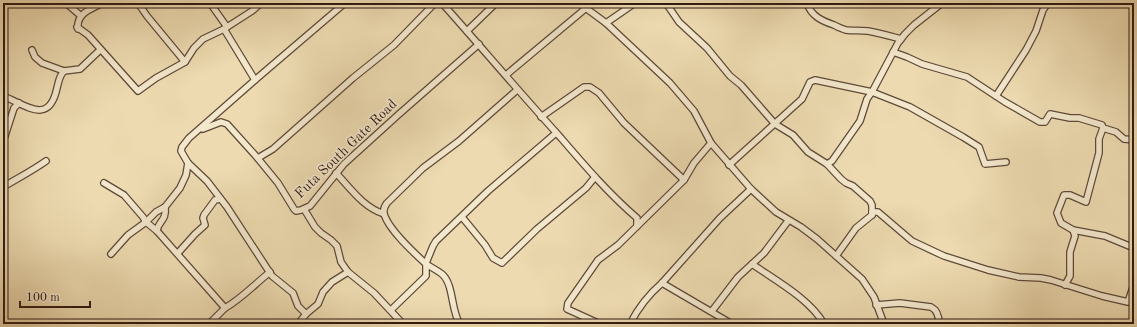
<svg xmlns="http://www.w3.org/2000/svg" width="1137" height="327" font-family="'Old Standard TT',serif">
  <rect width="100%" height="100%" fill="#eddab0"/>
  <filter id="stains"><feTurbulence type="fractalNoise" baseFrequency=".005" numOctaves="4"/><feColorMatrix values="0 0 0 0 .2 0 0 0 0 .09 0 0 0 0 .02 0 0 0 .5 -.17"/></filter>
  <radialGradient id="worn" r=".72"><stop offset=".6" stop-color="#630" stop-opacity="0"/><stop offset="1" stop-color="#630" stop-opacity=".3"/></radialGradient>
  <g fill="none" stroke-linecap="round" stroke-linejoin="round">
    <defs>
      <g id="minor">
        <path d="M66,3L81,16"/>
        <path d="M103,3C91,9 76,13 78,29L77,27L88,35L138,91L156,78L185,62L194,48L203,39L224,29L252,11L261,3"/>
        <path d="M138,3L147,16L185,62"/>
        <path d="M210,3L227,27"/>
        <path d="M442,3C482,48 521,94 561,138C585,166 609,194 637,218V226"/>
        <path d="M579,3L606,23L635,3"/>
        <path d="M666,3L679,22L707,48L730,76L741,85L775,124L793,135L808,152L827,164L841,179L846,183L853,186L870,201L872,205V215"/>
        <path d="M807,3C811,16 822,21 834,25C838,27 842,29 846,30C853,31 860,30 868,31C879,33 890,36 901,39"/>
        <path d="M606,23L670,83L694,111L711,143L751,189L776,212L801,227L817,239L862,279L874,297L884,324"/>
        <path d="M224,29L255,80"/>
        <path d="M467,31L496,3"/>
        <path d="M32,50L35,57L42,63L64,71L80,69L100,50"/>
        <path d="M893,52L907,57L922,64L967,77L1005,102L1040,122H1045L1050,114L1070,118H1079L1102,125L1103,128L1116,132L1124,139L1134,140"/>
        <path d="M506,75L585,9"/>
        <path d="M3,96C26,105 49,126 57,88C59,81 59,76 64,71"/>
        <path d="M996,96L1026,50L1036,31L1043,10L1048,3"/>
        <path d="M541,117L584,87H590L599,93L624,123L684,180"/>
        <path d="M1103,128L1099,139V153L1086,202L1070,195H1064L1057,213L1061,223L1073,230L1105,236L1134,248"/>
        <path d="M203,129L221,122L227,124L255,155L278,183L294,209L296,211L301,210L310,206L344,164L398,115L479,44"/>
        <path d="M3,142L14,108L19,103"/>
        <path d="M258,158L273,149L353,78L394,45L435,3"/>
        <path d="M827,164L832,161L860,121L867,99L872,92L898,43L905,34L914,25L942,3"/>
        <path d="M729,165L802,99L810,82L815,80L872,92L910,107L963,137L979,147L985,164L1006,162"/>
        <path d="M336,173C351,189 363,207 384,214"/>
        <path d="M104,183L124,195L143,217L146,222L157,231L225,308C241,299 255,284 270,272"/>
        <path d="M3,187C18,178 32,171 46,161"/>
        <path d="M304,209L315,227L321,233L331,240L337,246L341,262L348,272L374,293L403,324"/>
        <path d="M462,217L485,245L493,258L502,263L537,229L586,188L595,177"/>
        <path d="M157,231C158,221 167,221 165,207"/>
        <path d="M178,253L195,234L205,225L203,218L204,215L215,200L220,199"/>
        <path d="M111,254L128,235L146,222L156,212L165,207L180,188L186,175L188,163"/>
        <path d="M836,256L856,228L872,215V212H878L912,241L944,256L988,270L1019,277L1041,278L1051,280L1102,296L1128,302L1134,284"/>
        <path d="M752,264C775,280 810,299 824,324"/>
        <path d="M662,283L732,324"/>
        <path d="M1065,285L1070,276V252L1075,236L1073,230"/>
        <path d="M876,305L900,303L931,307C937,310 939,317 939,324"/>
        <path d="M391,310L426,276V263L433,246L436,241L488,191L556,133"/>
        <path d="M712,311L738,277L764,253L788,221"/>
        <path d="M306,314L318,304L323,292L332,282L348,272"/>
        <path d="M209,324L225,308"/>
        <path d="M298,324L306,314L298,306L293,293L272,276L227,207L207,181L188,163L181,151L182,147L189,138L255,80L345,3"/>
        <path d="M460,324C451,312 454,286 443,275C438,270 431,268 425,263C413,252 389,230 384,214C383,210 384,207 387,203L423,168L459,141L517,90"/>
        <path d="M600,324L567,309L568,303L598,260L618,245L684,180L694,163L711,143"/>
        <path d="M630,324C638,308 648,295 662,283L720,218L751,189"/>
      </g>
    </defs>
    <use href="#minor" stroke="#5e4a3a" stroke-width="8"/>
    <use href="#minor" stroke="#f3e7cc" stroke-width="5.5"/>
  </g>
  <g text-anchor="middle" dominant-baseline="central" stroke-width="3.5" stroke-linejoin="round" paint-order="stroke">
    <g font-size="14" fill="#2f1a12" stroke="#f3e7cc">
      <text transform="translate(346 149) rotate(-44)">Futa South Gate Road</text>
    </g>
  </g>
  <rect width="1137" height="327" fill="none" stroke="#eddab0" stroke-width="16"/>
  <rect x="4" y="4" width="1129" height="319" fill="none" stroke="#2f1a12" stroke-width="2"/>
  <rect x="8" y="8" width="1121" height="311" fill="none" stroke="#2f1a12"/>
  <path d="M20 301v6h70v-6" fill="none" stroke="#2f1a12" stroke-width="2"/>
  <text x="26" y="301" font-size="12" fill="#2f1a12" stroke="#f3e7cc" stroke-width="3" paint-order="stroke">100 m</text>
  <rect width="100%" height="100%" filter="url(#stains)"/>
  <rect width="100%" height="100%" fill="url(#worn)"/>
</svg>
